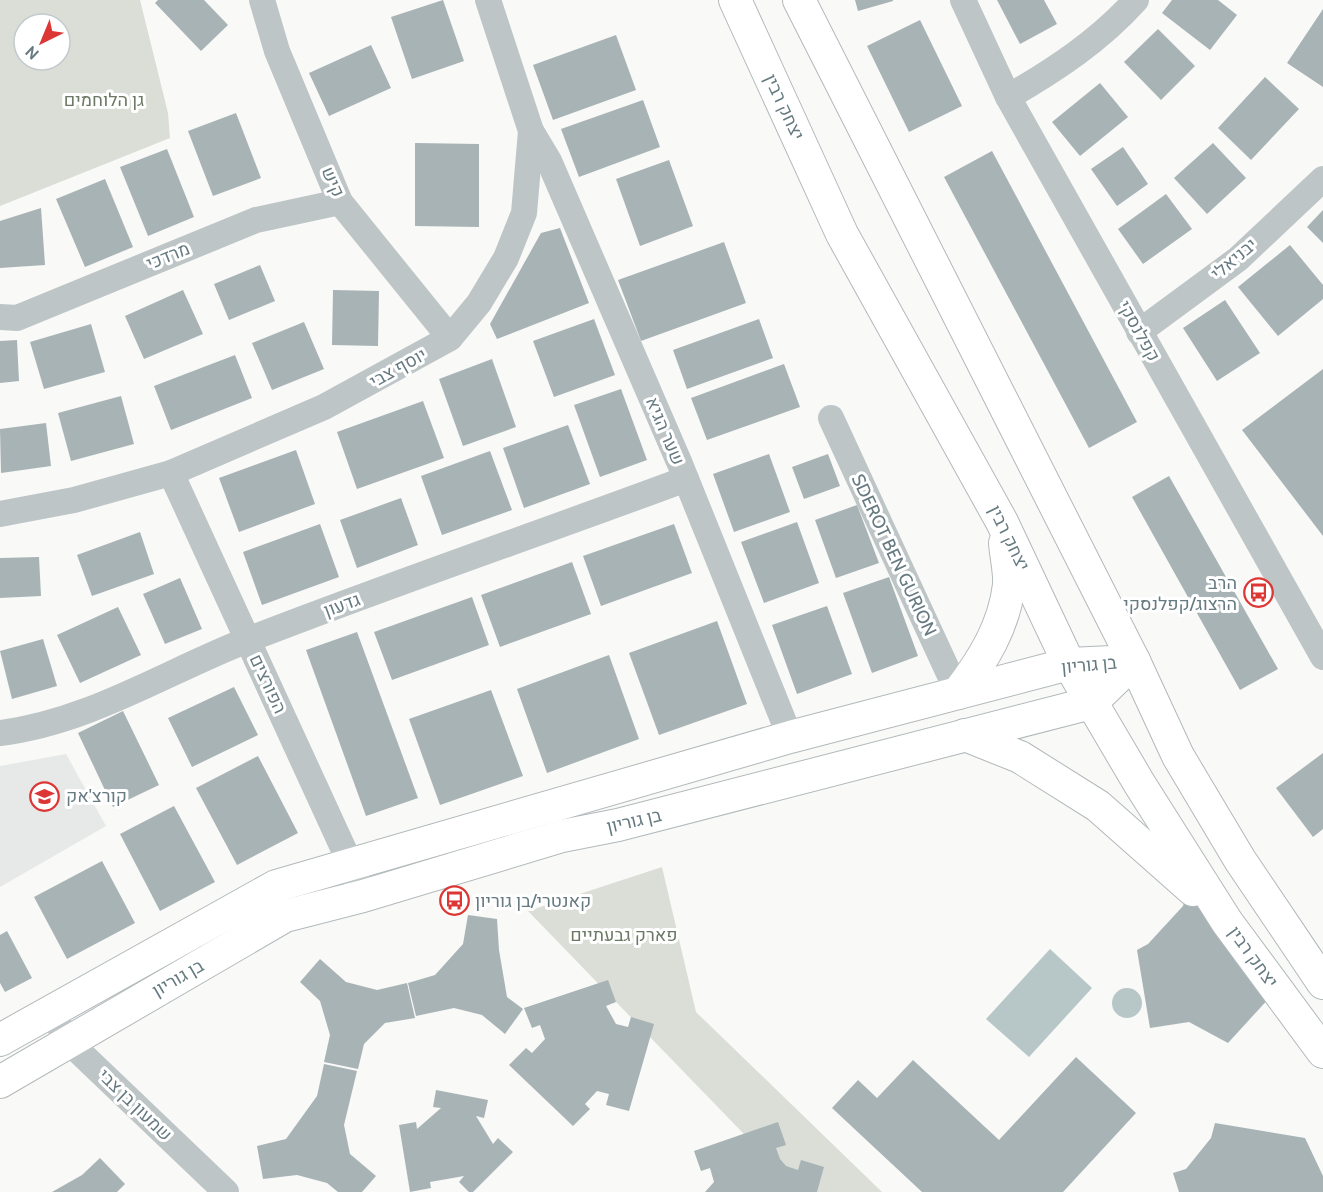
<svg xmlns="http://www.w3.org/2000/svg" width="1323" height="1192" font-family="Cabin,Heebo,sans-serif">
  <rect width="100%" height="100%" fill="#f9f9f7"/>
  <path fill="#e7e9e8" d="M66,754L106,826L0,887V766Z"/>
  <g fill="#dbded6" fill-rule="evenodd">
    <path d="M0,0H140L168,113L170,138L0,206ZM24,24H60V60H24Z"/>
    <path d="M662,867L696,1012L882,1192H800L528,911Z"/>
  </g>
  <g fill="#b7c7c8">
    <path d="M1050,949L1092,988L1029,1057L986,1019Z"/>
    <circle cx="1127" cy="1003" r="15"/>
  </g>
  <g fill="#a8b3b6">
    <path d="M158,0H204L228,25L201,51L155,3Z"/>
    <path d="M443,0L464,61L412,79L391,17Z"/>
    <path d="M855,0H893V1L858,11Z"/>
    <path d="M997,0H1044L1057,24L1020,44Z"/>
    <path d="M1172,0H1218L1237,15L1210,50L1162,13Z"/>
    <path d="M1323,9V87L1287,63Z"/>
    <path d="M920,20L962,106L909,132L867,46Z"/>
    <path d="M1158,29L1195,66L1161,100L1124,62Z"/>
    <path d="M616,35L636,90L553,120L533,65Z"/>
    <path d="M371,45L391,88L329,116L309,73Z"/>
    <path d="M1265,77L1299,109L1251,160L1218,128Z"/>
    <path d="M1100,83L1128,117L1080,156L1052,122Z"/>
    <path d="M643,100L660,147L579,177L561,129Z"/>
    <path d="M236,113L261,178L213,196L188,131Z"/>
    <path d="M415,143L479,144V227L415,226Z"/>
    <path d="M1213,143L1246,178L1207,214L1174,178Z"/>
    <path d="M1123,147L1148,184L1117,206L1091,169Z"/>
    <path d="M167,149L194,217L148,236L120,167Z"/>
    <path d="M992,151L1137,422L1089,448L944,177Z"/>
    <path d="M669,160L693,226L640,246L616,179Z"/>
    <path d="M105,179L133,247L85,267L56,199Z"/>
    <path d="M1166,194L1192,229L1143,264L1118,229Z"/>
    <path d="M41,208L45,265L0,268V221Z"/>
    <path d="M1323,210V243L1307,227Z"/>
    <path d="M560,228L589,303L497,339L490,324L541,233Z"/>
    <path d="M724,242L746,303L641,341L618,280Z"/>
    <path d="M1290,245L1323,285V299L1278,336L1238,287Z"/>
    <path d="M260,265L275,301L229,320L214,284Z"/>
    <path d="M183,290L203,334L144,359L125,316Z"/>
    <path d="M333,290L379,291L378,346L332,345Z"/>
    <path d="M1225,300L1260,353L1217,381L1183,328Z"/>
    <path d="M594,319L615,375L554,397L533,341Z"/>
    <path d="M759,319L773,358L687,389L673,350Z"/>
    <path d="M304,322L324,369L272,390L252,343Z"/>
    <path d="M91,324L105,372L44,389L30,342Z"/>
    <path d="M17,340L19,381L0,383V341Z"/>
    <path d="M235,355L252,398L171,430L154,386Z"/>
    <path d="M492,359L516,427L463,446L439,379Z"/>
    <path d="M784,364L800,407L707,440L691,398Z"/>
    <path d="M1323,369V536L1242,430Z"/>
    <path d="M621,389L647,460L600,477L574,405Z"/>
    <path d="M121,396L134,444L71,461L58,413Z"/>
    <path d="M423,401L444,458L357,489L337,432Z"/>
    <path d="M46,423L51,466L1,473L0,429Z"/>
    <path d="M568,425L590,484L524,508L503,448Z"/>
    <path d="M296,450L315,504L239,532L219,478Z"/>
    <path d="M490,451L512,510L442,535L421,476Z"/>
    <path d="M769,454L790,512L734,532L713,474Z"/>
    <path d="M828,454L840,486L804,499L792,467Z"/>
    <path d="M1169,476L1278,669L1240,690L1132,497Z"/>
    <path d="M401,498L418,545L357,568L340,520Z"/>
    <path d="M857,505L879,563L836,578L815,520Z"/>
    <path d="M797,522L819,583L764,603L741,542Z"/>
    <path d="M320,524L339,577L262,605L243,552Z"/>
    <path d="M674,524L692,573L601,606L583,556Z"/>
    <path d="M140,532L154,574L92,596L77,555Z"/>
    <path d="M39,557L41,596L0,598V558Z"/>
    <path d="M572,562L591,614L500,647L481,595Z"/>
    <path d="M889,577L918,656L872,673L843,593Z"/>
    <path d="M180,578L202,629L165,644L143,594Z"/>
    <path d="M472,597L489,645L392,680L374,632Z"/>
    <path d="M827,606L852,674L797,694L772,625Z"/>
    <path d="M118,607L141,655L80,683L57,635Z"/>
    <path d="M717,621L747,704L659,735L629,653Z"/>
    <path d="M357,632L418,798L366,816L306,650Z"/>
    <path d="M43,639L57,686L12,699L0,651Z"/>
    <path d="M609,655L639,739L547,773L517,689Z"/>
    <path d="M234,687L258,735L192,767L168,718Z"/>
    <path d="M491,690L523,776L440,805L409,719Z"/>
    <path d="M123,711L159,785L113,807L78,733Z"/>
    <path d="M1323,753V829L1313,837L1276,788Z"/>
    <path d="M258,756L298,833L237,865L196,788Z"/>
    <path d="M174,806L215,882L160,911L120,834Z"/>
    <path d="M102,861L135,923L67,959L34,897Z"/>
    <path d="M1187,893L1271,996L1228,1043L1189,1022L1150,1028L1137,950L1148,944L1183,906Z"/>
    <path d="M468,915L497,919L499,950L507,997L523,1009L505,1034L482,1015L454,1008L416,1016L408,983L435,975L463,944Z"/>
    <path d="M7,931L32,978L5,992L0,983V935Z"/>
    <path d="M320,959L346,982L377,990L407,983L415,1018L385,1023L364,1044L358,1069L324,1062L330,1035L320,1001L300,982Z"/>
    <path d="M608,980L616,1002L606,1006L616,1024L628,1027L631,1017L654,1024L629,1111L606,1105L609,1094L597,1091L585,1104L590,1109L573,1126L509,1065L526,1048L532,1053L545,1039L540,1025L532,1028L524,1008Z"/>
    <path d="M1076,1057L1136,1113L1063,1192H922L832,1108L858,1080L877,1098L913,1060L999,1140Z"/>
    <path d="M324,1064L357,1071L344,1125L350,1154L376,1176L362,1192H338L327,1183L297,1175L263,1179L257,1146L286,1139L317,1096Z"/>
    <path d="M436,1090L488,1100L484,1118L476,1116L493,1144L498,1138L513,1152L473,1192H469L459,1182L464,1176L430,1182L431,1188L410,1192L399,1125L416,1122L417,1129L441,1108L433,1107Z"/>
    <path d="M778,1122L786,1145L776,1148L780,1159L786,1166L798,1170L801,1160L824,1167L817,1192H705L714,1182L710,1168L701,1171L694,1151Z"/>
    <path d="M1215,1123L1305,1138L1323,1176V1192H1179L1173,1173L1186,1169L1211,1138Z"/>
    <path d="M100,1158L125,1184L117,1192H52L82,1175Z"/>
  </g>
  <g fill="none" stroke-linecap="round" stroke-linejoin="round">
    <defs>
      <g id="major">
        <path d="M735,0L842,234L1002,522L1069,664L1139,783L1227,922L1323,1052"/>
        <path d="M799,0L1134,661L1178,756L1240,860L1323,983"/>
        <path d="M958,693C983,660 1004,627 1009,585C1010,572 1006,557 1005,543"/>
        <path d="M965,735L1020,757L1098,806L1193,890"/>
        <path d="M0,1040L276,886L790,737L1069,664L1134,661"/>
        <path d="M0,1082L285,916L363,896L562,836L618,825L1091,703L1134,661"/>
      </g>
    </defs>
    <use href="#major" stroke="#b2b9bb" stroke-width="34"/>
    <g stroke="#bec5c7" stroke-width="26">
      <path d="M262,0L277,51L340,202L450,338"/>
      <path d="M963,0L1008,97L1323,657"/>
      <path d="M1008,97C1055,70 1099,41 1136,0"/>
      <path d="M531,131L549,161L680,464L790,737"/>
      <path d="M0,317L17,318L256,220L340,202"/>
      <path d="M1139,332L1238,259L1323,179"/>
      <path d="M831,418L958,693"/>
      <path d="M171,473L350,863L363,896"/>
      <path d="M0,514L74,500L171,473L324,407L450,338L479,303L506,258L524,213L531,131L488,0"/>
      <path d="M0,733C90,722 167,671 250,639C394,583 541,533 686,479"/>
      <path d="M51,1012L69,1042L226,1192"/>
    </g>
    <use href="#major" stroke="#fff" stroke-width="32"/>
  </g>
  <defs>
    <symbol id="bus-ring" viewBox="-11 -11 22 22"><circle r="9.5" fill="#fff" stroke="#dc3734" stroke-width="1.5"/><path d="M-5-6H5V4H4V6H2V4H-2V6H-4V4H-5ZM-3.5-4V0h7V-4ZM-3.5 1.2v1.5H-2V1.2ZM2 1.2v1.5H3.5V1.2Z" fill="#dc3734"/></symbol>
    <symbol id="school-ring" viewBox="-11 -11 22 22"><circle r="9.5" fill="#fff" stroke="#dc3734" stroke-width="1.5"/><path d="M0-5L7-2L0 1L-7-2ZM-4 1L0 2.5L4 1V4Q0 6-4 4Z" fill="#dc3734"/></symbol>
  </defs>
  <g fill-rule="evenodd">
    <use href="#bus-ring" x="1242" y="576" width="33" height="33"/>
    <use href="#school-ring" x="28" y="780" width="33" height="33"/>
    <use href="#bus-ring" x="438" y="884" width="33" height="33"/>
  </g>
  <g text-anchor="middle" dominant-baseline="central" stroke-width="6" stroke-linejoin="round" paint-order="stroke">
    <g font-size="18" fill="#6c7964" stroke="#fff">
      <text x="104" y="100">גן הלוחמים</text>
      <text x="624" y="935">פארק גבעתיים</text>
    </g>
    <g font-size="18" fill="#667a81" stroke="#fff">
      <text transform="translate(784 107) rotate(65)">יצחק רבין</text>
      <text transform="translate(333 182) rotate(66)">קיש</text>
      <text transform="translate(168 256) rotate(-22)">מרדכי</text>
      <text transform="translate(1234 259) rotate(-40)">יבניאלי</text>
      <text transform="translate(1139 331) rotate(61)">קפלנסקי</text>
      <text transform="translate(398 368) rotate(-29)">יוסף צבי</text>
      <text transform="translate(665 431) rotate(67)">שער הגיא</text>
      <text transform="translate(1009 538) rotate(64)">יצחק רבין</text>
      <text transform="translate(894 555) rotate(65)">SDEROT BEN GURION</text>
      <text transform="translate(342 605) rotate(-20)">גדעון</text>
      <text transform="translate(1089 665) rotate(-5)">בן גוריון</text>
      <text transform="translate(268 684) rotate(65)">הפורצים</text>
      <text transform="translate(634 821) rotate(-13)">בן גוריון</text>
      <text transform="translate(1253 957) rotate(54)">יצחק רבין</text>
      <text transform="translate(178 978) rotate(-30)">בן גוריון</text>
      <text transform="translate(135 1105) rotate(44)">שמעון בן צבי</text>
    </g>
    <g font-size="18" fill="#667a81" stroke="#fff" text-anchor="start">
      <text x="1237" y="583" text-anchor="end">הרב<tspan x="1237" dy="21">הרצוג/קפלנסקי</tspan></text>
      <text x="66" y="796">קורצ'אק</text>
      <text x="475" y="901">קאנטרי/בן גוריון</text>
    </g>
  </g>
  <g transform="translate(42 42) rotate(223)"><circle r="28" fill="#ffffff" stroke="#c2cacd" stroke-width="1.5"/>
  <path d="M0-4.5L10 22L0 15L-10 22Z" fill="#dc3734"/>
  <text y="-9" font-size="16" font-weight="bold" text-anchor="middle" fill="#667a81">N</text>
  </g>
</svg>
